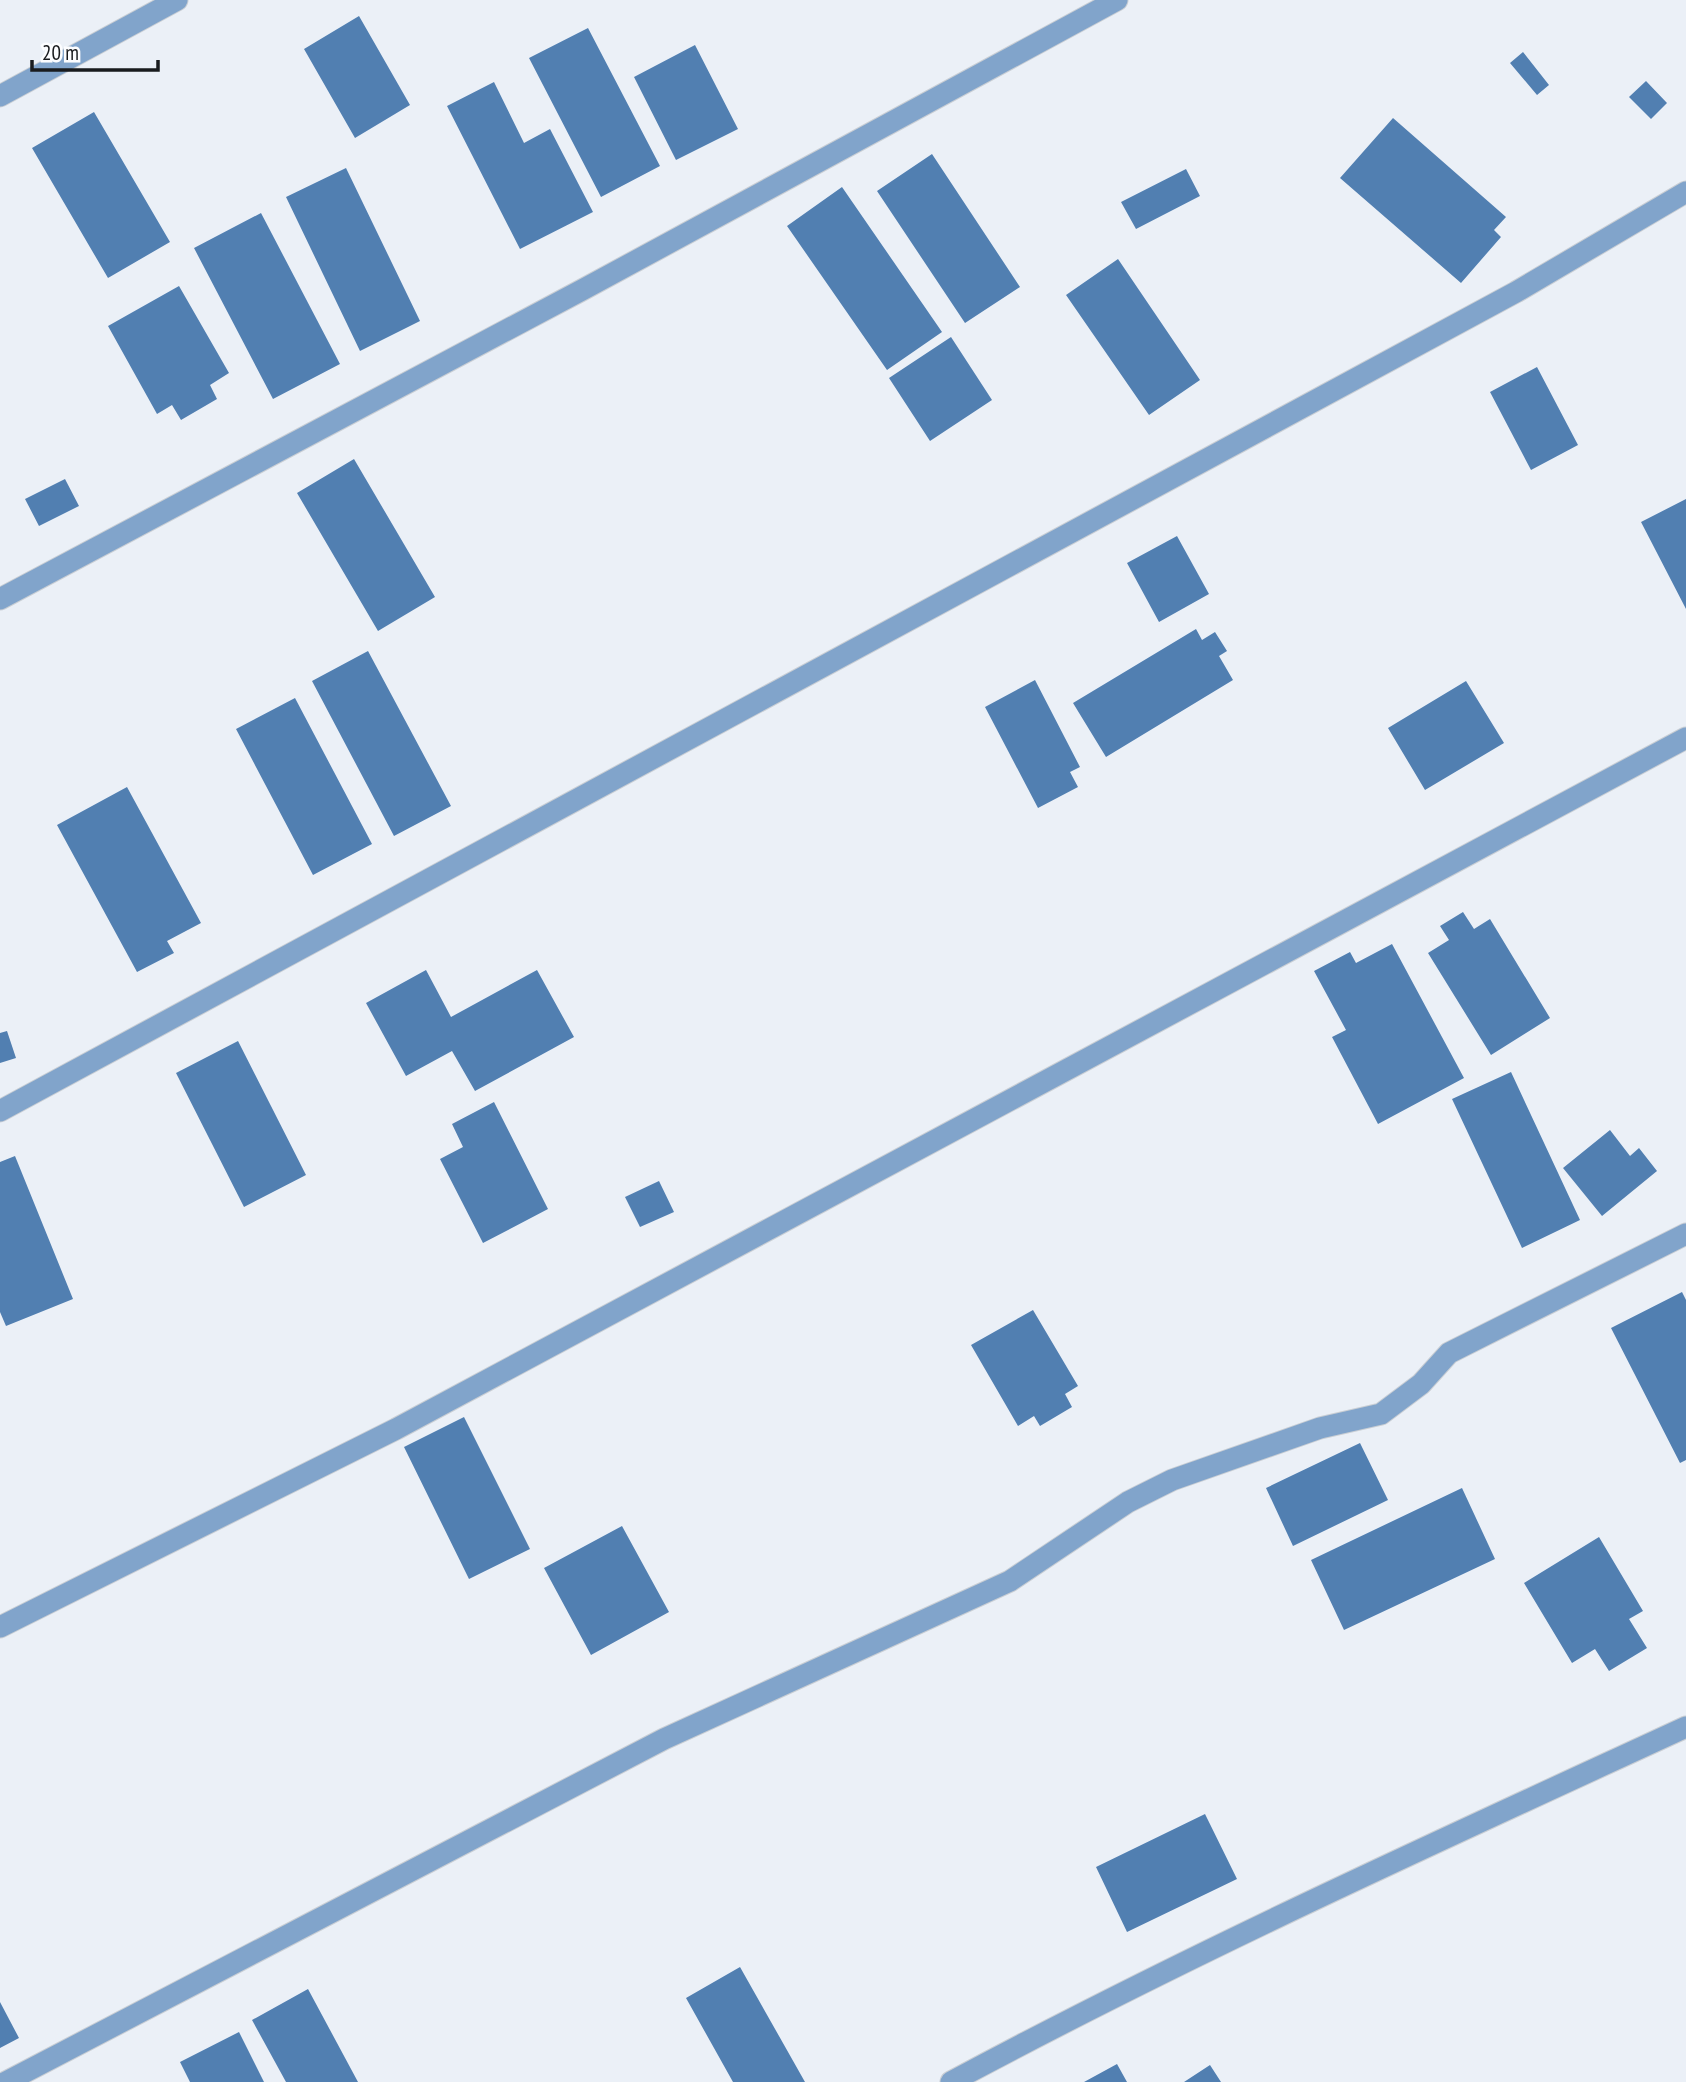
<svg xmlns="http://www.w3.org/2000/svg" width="1686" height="2082" viewBox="0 0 1686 2082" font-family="'PT Sans Narrow',sans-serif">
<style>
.building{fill:#517fb1}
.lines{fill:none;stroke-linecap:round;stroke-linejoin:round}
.street-casing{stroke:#c9ced4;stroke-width:23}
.street{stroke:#81a4cb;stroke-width:21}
</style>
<rect width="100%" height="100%" fill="#ebf0f7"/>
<path class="building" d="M359,16l51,89 -55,33 -51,-89z
M588,28l72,138 -59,31 -72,-139z
M695,45l43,84 -62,31 -42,-83z
M1523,52l26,33 -12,10 -27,-32z
M1646,81l21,22 -16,16 -22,-22z
M494,82l30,61 26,-14 43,83 -73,37 -73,-143z
M94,112l76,130 -62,36 -76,-130z
M1393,118l113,99 -12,13 7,7 -40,46 -121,-105z
M932,154l88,133 -55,36 -88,-132z
M346,168l74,153 -60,30 -74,-154z
M1186,169l14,27 -64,33 -15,-27z
M842,187l100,145 -55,38 -100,-144z
M261,213l79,151 -67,35 -79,-151z
M1118,259l82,121 -51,35 -83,-120z
M179,286l50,87 -19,12 7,14 -36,21 -9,-15 -15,9 -49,-88z
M951,337l41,63 -62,41 -41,-63z
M1537,367l41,78 -47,25 -41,-78z
M354,459l81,138 -57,34 -81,-138z
M65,479l14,27 -40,20 -14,-27z
M1686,499v110l-45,-87z
M1177,536l32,58 -50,28 -32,-59z
M1196,629l6,11 13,-8 12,19 -8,5 14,24 -127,77 -33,-54z
M368,651l83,155 -57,30 -82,-155z
M1035,680l45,87 -10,5 8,15 -40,21 -53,-101z
M1466,681l38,62 -79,47 -37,-62z
M295,698l77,146 -59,31 -77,-146z
M127,787l74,136 -34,18 7,12 -37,19 -80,-147z
M1463,912l11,17 16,-10 60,99 -59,37 -63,-102 21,-13 -9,-14z
M1392,944l72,134 -86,46 -46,-87 14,-7 -32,-59 36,-19 6,11z
M426,970l25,47 86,-47 37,67 -99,54 -23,-40 -46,25 -40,-73z
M7,1031l9,27 -16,5v-30z
M238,1041l68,134 -62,32 -68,-134z
M1511,1072l69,148 -58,28 -70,-149z
M494,1102l54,107 -65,34 -43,-84 23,-12 -11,-23z
M1610,1130l20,26 9,-8 18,23 -55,45 -39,-48z
M15,1156l58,143 -67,27 -6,-14v-150z
M659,1181l15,31 -34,15 -15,-30z
M1682,1292l4,8v160l-6,3 -69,-135z
M1033,1310l45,76 -13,8 7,13 -32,19 -6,-10 -16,10 -47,-81z
M464,1417l66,132 -61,30 -65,-132z
M1360,1443l28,57 -95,46 -27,-58z
M1462,1488l33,71 -151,71 -33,-70z
M622,1526l47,86 -78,43 -47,-87z
M1599,1537l44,74 -14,8 18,29 -38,23 -14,-22 -23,14 -48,-80z
M1205,1814l32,65 -110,53 -31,-65z
M740,1967l65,115h-72l-47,-84z
M308,1989l50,93h-72l-34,-62z
M0,2002l19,36 -19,10z
M239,2032l25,50h-74l-10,-20z
M1117,2064l10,18h-43z
M1210,2065l11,17h-37z"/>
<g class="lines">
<g class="street-casing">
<path id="street" d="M0,96l177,-96
M0,599l582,-309 535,-290
M0,1111l1516,-819 170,-100
M0,1627l396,-198 1290,-691
M6,2082l658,-343 346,-158 118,-79 44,-22 148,-52 61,-14 40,-30 28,-31 237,-119
M951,2082c240,-129 488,-241 735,-355"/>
</g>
<use href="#street" class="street"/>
</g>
<path d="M32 60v10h126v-10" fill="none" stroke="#191b1e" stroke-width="3.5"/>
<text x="42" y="60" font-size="21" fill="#191b1e" stroke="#fcfdff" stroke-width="5" paint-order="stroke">20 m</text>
</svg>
